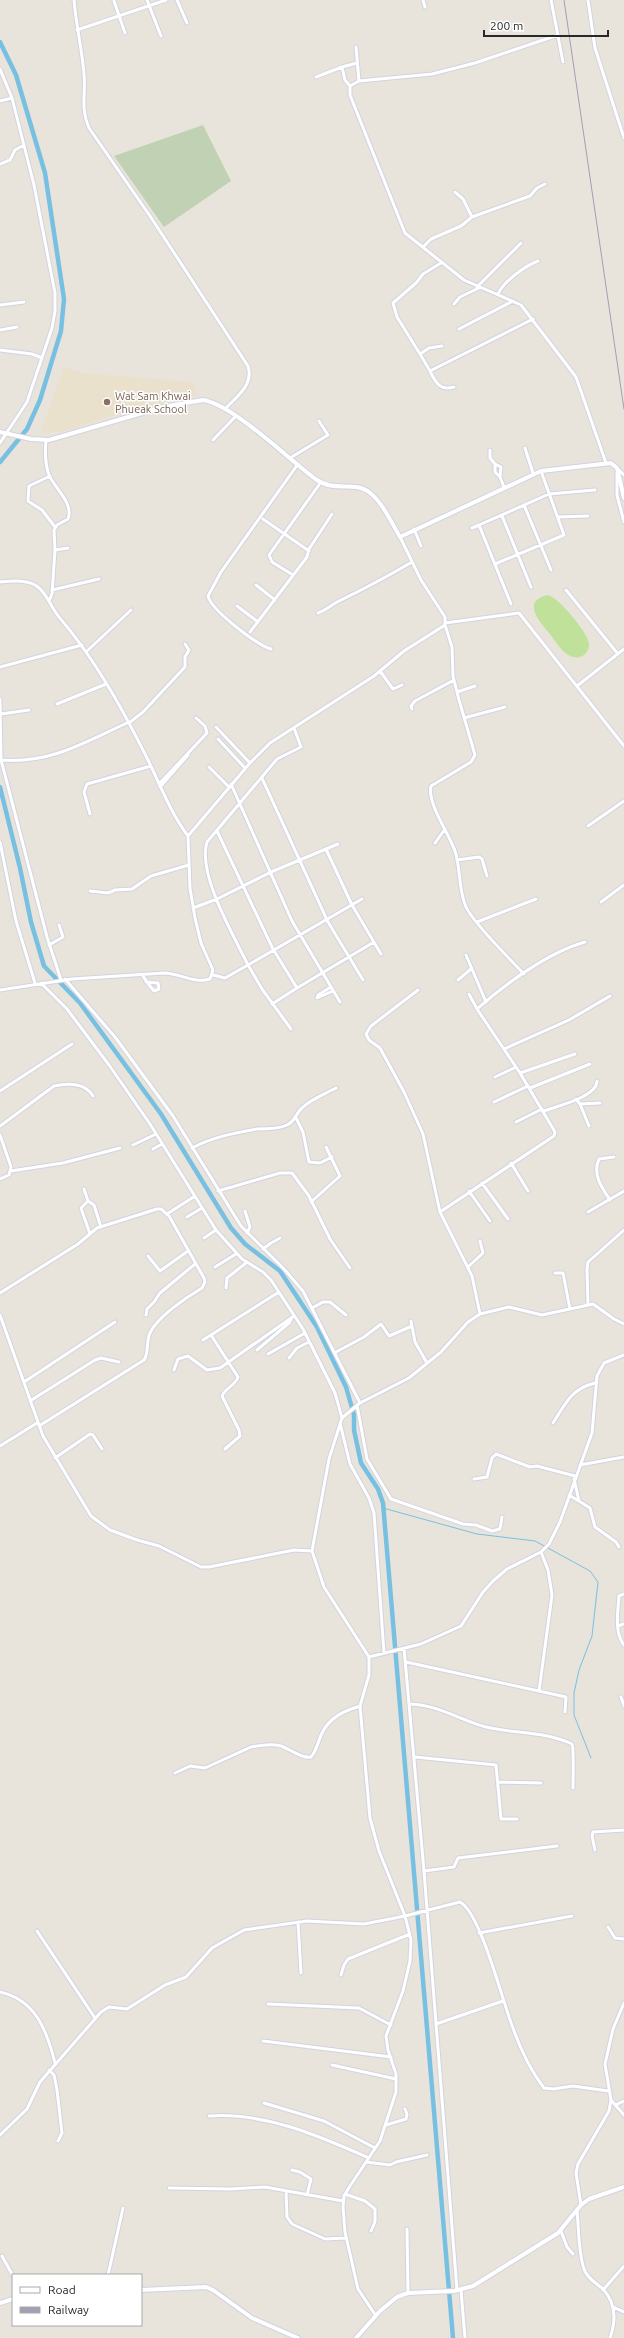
<svg xmlns="http://www.w3.org/2000/svg" width="624" height="2338" viewBox="0 0 624 2338" font-family="Ubuntu,sans-serif">
<style>
.education{fill:#e9e1cc}
.cemetery{fill:#c1d1b4}
.pitch{fill:#bfe199}
.lines{fill:none;stroke-linecap:round;stroke-linejoin:round}
.stream{stroke:#78c0e2;stroke-width:1}
.canal{stroke:#78c0e2;stroke-width:4.5}
.minor-casing{stroke:#d1d3e0;stroke-width:5}
.tertiary-casing{stroke:#d1d3e0;stroke-width:6}
.minor{stroke:#fff;stroke-width:3}
.tertiary{stroke:#fff;stroke-width:4}
.rail{stroke:#9fa0b1;stroke-width:1}
.education-dot{fill:#8d6e63;stroke:#fff;stroke-width:1.5}
.labels{text-anchor:middle;stroke-width:3;stroke-linejoin:round;paint-order:stroke}
.education-label{font-size:11px;fill:#785e54;stroke:#fff;text-anchor:start}
</style>
<rect width="100%" height="100%" fill="#e9e4db"/>
<path class="education" d="M64,367l19,6 111,9 2,14 -67,15 -69,21 -20,1z"/>
<path class="cemetery" d="M203,125l28,56 -67,46 -50,-71z"/>
<path class="pitch" d="M548,595c11,3 36,34 40,45 2,5 1,10 -3,14 -3,3 -7,4 -11,3 -10,-1 -18,-15 -24,-23 -9,-11 -30,-33 -2,-39z"/>
<g class="lines">
<path class="stream" d="M383,1508l94,26 58,7 55,30 8,11 -6,54 -13,34 -5,23v22l17,43"/>
<path class="canal" d="M0,42l16,33 29,98 19,126 -3,32 -21,69 -13,29 -27,33
M0,787l20,81 11,54 13,44 36,37 81,111 70,114 14,16 35,27 37,56 29,60 8,28v15l7,33 17,26 5,14 70,835"/>
<g class="minor-casing">
<path id="minor" d="M74,0c2,25 8,49 10,74 2,21 -4,33 5,54l61,88 98,150c6,19 -11,30 -23,43
M147,0l14,36
M177,0l10,23
M423,0l2,7
M551,0l12,62
M588,0l7,48 29,90
M114,1l11,32
M77,30l89,-30
M558,35l-83,28 -43,11 -73,7 -9,5v9l55,138 59,47 57,25 55,72 30,86
M356,47l3,34
M342,67l3,13 5,6
M0,69l12,29 22,87 21,108v18l-3,17 -25,74 -27,41
M316,77l26,-10 15,-4
M0,101l12,-3
M0,164l10,-4 5,-10 9,-5
M455,192l8,7 9,18
M424,246l7,-7 30,-13 11,-9 58,-21 7,-8 8,-4
M477,287l44,-44
M498,294c6,-13 27,-28 40,-33
M454,304l6,-7 19,-9
M0,305l24,-3
M459,329l54,-28
M0,330l17,-3
M0,350l32,4 10,4
M420,354l-23,-37 -4,-14 23,-20 7,-9 18,-11
M430,371l-10,-17 9,-6 13,-2
M454,387c-13,4 -18,-3 -24,-16l103,-52
M46,440c-1,11 -1,24 3,35 6,14 25,28 19,44l-11,6 -3,5 1,20 -3,44 -3,7
M213,440l22,-23
M525,448l8,25
M490,450v8l5,6v8l5,5 4,10
M290,458l38,-23 -9,-14
M495,464l6,3 -1,10
M617,468l7,7
M617,473v22l7,27
M50,476l-21,10 -1,15 14,9 13,17
M524,505l27,65
M502,516l29,71
M558,517l30,-1
M263,519l46,32
M479,525l70,-31 46,-4
M472,528l7,-3 32,79
M414,529l7,17
M55,550l13,-2
M495,564l69,-29 -23,-64
M293,575l-21,-13 -3,-7 52,-73
M0,582c12,-1 28,-3 38,5 10,8 13,21 21,30 36,42 63,91 88,141 13,26 23,54 41,78
M256,585l19,15
M52,590l47,-11
M566,590l52,64
M237,606l21,16
M318,613c8,-3 13,-8 21,-12 25,-12 49,-25 73,-39
M445,623l74,-10 105,133
M445,625l7,22 1,29 6,24 16,55 -4,7 -40,24c-4,18 18,47 24,65 6,18 3,38 11,56 8,17 44,52 58,67
M250,632l57,-75 2,-8 23,-35
M271,649c-14,-4 -60,-39 -63,-53l13,-24 77,-108
M87,651l44,-41
M0,667l82,-22
M380,671l13,18 9,-4
M577,686l47,-37
M457,692l18,-6
M0,699l1,61 4,15 42,162 14,43
M57,704l49,-20
M412,709l-1,-3 4,-5 39,-21
M1,714l28,-4
M464,718l41,-11
M129,723l14,-11 42,-45v-10l4,-7 -4,-6
M216,727l34,36
M294,728l7,19 -24,12 -70,83c-10,32 27,94 41,123l114,-66
M218,739l27,29
M1,760c50,4 84,-18 128,-38
M209,767l20,20
M262,778l66,144 35,58
M159,784l48,-51 -2,-7 -9,-8
M231,784l61,137 48,81
M160,787l28,-32
M90,814l-6,-22 3,-8 64,-18
M588,826l36,-25
M217,831l56,118 24,39 77,-46
M0,842l16,79 19,62
M435,843l10,-14
M326,849l26,56 29,49
M457,860l22,-3 3,2 5,17
M90,891l18,2 7,-3 17,-1 19,-13 38,-11
M601,902l23,-17
M193,908l24,-9 54,-27 67,-28
M477,922l59,-23
M49,945l14,-8 -4,-12
M466,955l20,47
M142,974c3,6 7,11 12,17l5,-2 -1,-6 -12,-1
M213,975l12,3 23,-13 14,24 29,40
M65,979l50,58 58,79 68,110 43,43 19,22 57,112
M458,980l13,-11
M41,983l26,26 42,56 41,59 66,106 26,29 21,13 8,8 32,49 32,64 7,25 -13,41 -17,92
M331,987l-13,8 -1,3 16,-7
M0,990l72,-11 92,-6c15,0 31,11 46,6l3,-9 -12,-27 -6,-25 -5,-30 -2,-52 62,-73 20,-20 104,-67 30,-25 41,-26v-8l-24,-37 -21,-43
M418,990l-47,36 -5,8 3,6 11,8 24,44 19,42 17,78
M469,994l8,15
M272,1004l25,-16
M504,1049l65,-29 41,-24
M520,1073l55,-19
M495,1077l21,-10
M530,1088l60,-24
M0,1091l72,-47
M576,1099l4,5 20,-1
M494,1102l34,-16
M580,1104l9,22
M544,1111c13,-5 53,-14 53,-30
M296,1118l7,14 6,30 11,1 12,-6
M516,1122l26,-13
M0,1126l54,-40c14,-3 31,-3 39,10
M0,1135l11,32 -2,8 -9,4
M133,1145l23,-11
M192,1148c21,-11 42,-15 65,-19 10,-1 20,1 30,-4 9,-4 8,-11 15,-17 9,-9 23,-14 34,-20
M153,1149l9,-5
M511,1163l17,28
M11,1171l52,-8 57,-15
M482,1183l26,36
M84,1189l4,12 -7,7 9,26
M218,1191l62,-18h12l17,23 21,43 20,29
M469,1191l21,30
M610,1200c-8,-12 -18,-26 -11,-41l15,-2
M88,1201l6,4 7,22
M311,1202l29,-26 -14,-29
M245,1211l5,16 -3,6
M588,1212l36,-21
M167,1214l28,-18
M187,1217l15,-9
M204,1238l12,-8
M273,1242l7,-4
M263,1249l8,-6
M148,1256l12,15 28,-20
M215,1267l21,-13
M468,1267l15,-14 -3,-12
M555,1273h8l7,36
M226,1288l1,-10 19,-15
M0,1293l78,-49 19,-16 60,-19h4l8,7 35,62 1,4 -3,6c-15,9 -45,29 -52,45 -4,8 -1,21 -6,27l-105,66
M588,1304l-1,-35 1,-7 36,-32
M312,1308l11,-6h7l16,13
M480,1314l-8,-38 -32,-64 114,-76 1,-4 -35,-59 -43,-64c28,-25 72,-57 108,-67
M0,1315l43,121 48,80 19,14 27,10 22,6 42,21h8l85,-17 18,1 12,36 45,70v18l-9,31 10,112 9,33 26,65 6,24 -1,21 -7,30 -17,45 2,14 8,24v18l-16,49 -30,45 -6,10 -1,11 2,25 13,57 18,27
M146,1315l1,-6 7,-7 6,-9 35,-29
M411,1321l4,21 12,21
M211,1335l27,42c-2,8 -12,10 -16,19l17,34 1,6 -15,13
M203,1340l76,-48
M257,1350l32,-27 2,-4
M336,1352l28,-15 17,-13 8,12 23,-10
M268,1354l37,-21
M289,1358l8,-10 12,-6
M174,1370l4,-11 10,-3 19,14 13,-2 74,-52
M24,1382l91,-60
M30,1401l65,-41 6,-2 18,4
M357,1405l10,54 24,40 72,25 13,1 16,6 8,-2 2,-12
M342,1418l18,-15 49,-25 32,-26 27,-30 12,-8 29,-7 33,8 51,-11 21,15 10,5
M340,1423l10,41 19,34 5,15 10,140
M553,1423c13,-20 18,-34 42,-40
M0,1446l37,-23
M55,1458l35,-24 3,1 9,14
M580,1465l44,-8
M474,1479l13,-2 5,-19 4,-4 34,13 7,-1 38,10
M574,1479l5,22
M569,1495l21,13 5,19 21,15 3,5
M624,1594l-5,2c-1,16 -5,36 5,49
M618,1626l6,-2
M404,1648l20,223 33,419
M369,1657l52,-13 40,-18 22,-34 10,-11 14,-12 34,-17 8,-8 11,-22 32,-89 5,-57 7,-13 20,-8
M406,1662l160,35 -1,15
M539,1691l13,-96 -4,-25 -7,-18
M621,1697l3,9
M410,1704c28,1 50,16 76,23 29,7 58,4 86,17 2,3 1,37 1,44
M415,1757l81,8 5,54h16
M175,1773l15,-7 15,2 46,-21c10,-2 21,-4 30,-1 9,3 21,13 30,11 6,-7 7,-16 11,-24 8,-16 22,-22 38,-27
M498,1782l43,1
M595,1850l-3,-14 1,-4 31,-2
M424,1871l30,-4 4,-9 99,-12
M298,1922l3,51
M608,1927l7,11 9,1
M37,1931l58,87
M479,1933l93,-17
M341,1975l3,-10 4,-6 62,-25
M0,1992c36,8 47,39 55,71
M268,2004l91,4 32,17
M436,2024l67,-23
M263,2041l128,16
M332,2065l64,14
M49,2070l5,5 3,15 5,43 -4,8
M611,2100l13,15
M264,2103l60,18 51,27
M615,2105l9,-4
M209,2116c56,-4 110,20 160,42
M386,2125l20,-6 1,-5 -2,-5
M0,2135l27,-26 13,-27 61,-70 8,-5 18,2 38,-24 21,-8 26,-29 32,-18 63,-9 57,3 41,-8 55,-14c21,11 43,102 53,126 7,20 18,43 31,60l9,1 20,-3 35,5
M366,2162l24,3 6,-3 31,-7
M292,2170l8,2 11,7 -4,16
M169,2188l61,1 35,-2 78,14
M286,2191l1,26 5,7 33,15 21,-1
M345,2194l20,7 10,8v13l-4,9
M581,2205l-5,-32 2,-9 31,-53 2,-11 -6,-36 8,-35 11,-26
M577,2210c2,19 1,41 7,59 3,9 12,14 19,20 13,14 13,32 7,49
M407,2229l1,64
M561,2231l6,16 6,7
M2,2256l11,20
M108,2275l15,-67
M461,2290l4,48
M603,2290l21,-24
M613,2307l11,5"/>
</g>
<g class="tertiary-casing">
<path id="tertiary" d="M0,432l31,7 18,1 114,-33 40,-7c31,5 86,60 114,80 17,12 38,1 52,12 14,11 22,30 31,45l141,-66 70,-8 6,5 7,30
M141,2290l65,-3 7,3 39,28 46,20
M0,2303l13,-4
M356,2338l24,-27 17,-14 11,-4 46,-2 19,-5 85,-53 23,-28 8,-6 35,-12"/>
</g>
<use href="#minor" class="minor"/>
<use href="#tertiary" class="tertiary"/>
<path class="rail" d="M564,0l60,409"/>
</g>
<circle class="education-dot" cx="107" cy="402" r="4"/>
<g class="labels">
<g class="education-label">
<text x="115" y="400">Wat Sam Khwai<tspan x="115" dy="13">Phueak School</tspan></text>
</g>
</g>
<rect x="12" y="2274" width="130" height="52" fill="#ffffff" stroke="#a9a9a9"/>
<rect x="20" y="2287" width="20" height="6" fill="#ffffff" stroke="#a9a9a9"/>
<text x="48" y="2294" font-size="12" fill="#282828">Road</text>
<rect x="20" y="2307" width="20" height="6" fill="#9fa0b1" stroke="#a9a9a9"/>
<text x="48" y="2314" font-size="12" fill="#282828">Railway</text>
<path d="M484 30v6h124v-6" fill="none" stroke="#282828" stroke-width="2"/>
<text x="490" y="30" font-size="12" fill="#282828" stroke="#ffffff" stroke-width="3" paint-order="stroke">200 m</text>
</svg>
